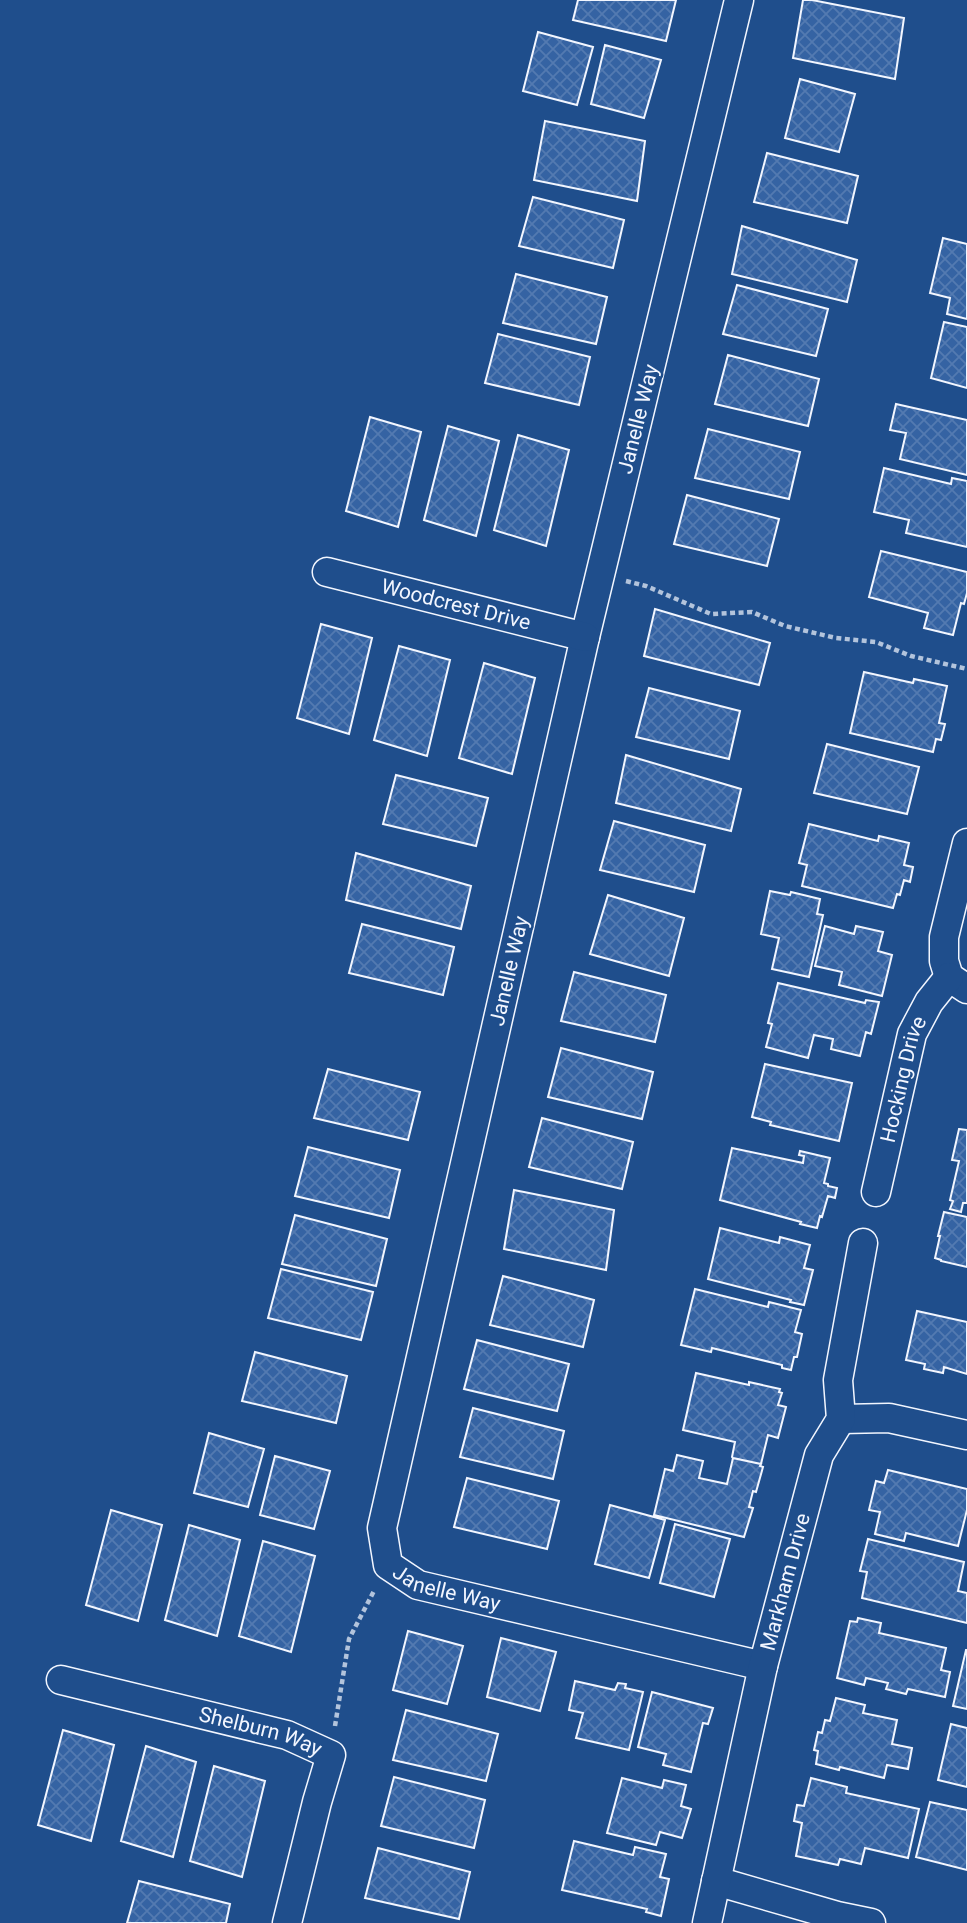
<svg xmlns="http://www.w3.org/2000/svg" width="967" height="1923" viewBox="0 0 967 1923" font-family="Roboto,sans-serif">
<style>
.building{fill:url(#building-cross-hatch);stroke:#f2f6ff;stroke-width:2}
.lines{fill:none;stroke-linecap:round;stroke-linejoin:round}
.minor-casing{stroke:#f2f6ff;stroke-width:31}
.path{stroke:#b3c4dc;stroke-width:4.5;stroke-dasharray:5 3.5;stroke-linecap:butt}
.minor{stroke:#1f4e8c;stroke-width:28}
.labels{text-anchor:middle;stroke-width:5;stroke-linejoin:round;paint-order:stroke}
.street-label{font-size:21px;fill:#f2f6ff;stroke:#1f4e8c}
</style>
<defs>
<pattern id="building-cross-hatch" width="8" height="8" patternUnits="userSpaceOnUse" patternTransform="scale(1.75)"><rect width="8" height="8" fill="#3563a3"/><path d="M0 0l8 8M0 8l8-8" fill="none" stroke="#537ab1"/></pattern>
</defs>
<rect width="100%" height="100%" fill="#1f4e8c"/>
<path class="building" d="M578,0h98l-10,41 -93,-21z
M803,0h9l92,18 -9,61 -102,-21z
M538,32l55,15 -16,58 -54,-14z
M605,45l56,15 -17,58 -53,-14z
M800,79l55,15 -16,58 -54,-14z
M545,121l100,20 -8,60 -103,-21z
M767,153l91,23 -11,47 -93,-21z
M533,197l91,23 -11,48 -94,-22z
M742,226l115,34 -10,42 -115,-28z
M943,238l24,6v75l-20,-5 3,-16 -20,-5z
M516,274l91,23 -11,47 -93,-21z
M737,285l91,24 -12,47 -93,-22z
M944,322l23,5v61l-36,-10z
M498,334l92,23 -11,48 -94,-22z
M728,355l91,24 -11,47 -93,-22z
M896,404l71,16v55l-67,-16 6,-26 -16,-3z
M370,417l51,15 -23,95 -52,-16z
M448,426l51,15 -23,95 -52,-16z
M708,429l92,23 -11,47 -94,-21z
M518,435l51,15 -23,96 -52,-16z
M884,468l67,16 1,-6 15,3v66l-61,-14 3,-13 -35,-8z
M687,495l92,24 -12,47 -93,-22z
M881,551l86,21v21l-3,11 -3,-1 -8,32 -29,-7 4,-15 -59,-16z
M655,609l115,34 -11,42 -115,-29z
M321,624l51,14 -23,96 -52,-16z
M399,646l51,14 -23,96 -53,-16z
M484,663l51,15 -23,96 -53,-16z
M864,672l49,11 1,-4 33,7 -8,37 6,1 -4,16 -5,-1 -3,13 -83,-19z
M649,688l91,23 -11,48 -93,-22z
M827,744l92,23 -12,47 -93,-21z
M626,755l115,34 -10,42 -115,-28z
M396,775l92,23 -12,48 -93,-22z
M614,821l91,24 -11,47 -94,-22z
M809,824l69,17 1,-5 30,7 -5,22 9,2 -3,15 -6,-2 -4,15 -3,-1 -4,14 -91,-22 5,-21 -8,-2z
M356,853l115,33 -10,43 -115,-29z
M770,891l20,4 1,-3 29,7 -3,15 6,1 -14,62 -37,-8 7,-31 -18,-4z
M608,895l76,23 -15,58 -79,-22z
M362,924l92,23 -11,48 -94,-22z
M825,926l29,8 2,-8 27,6 -5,19 14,4 -10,41 -43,-11 3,-13 -27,-6z
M574,972l92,23 -11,47 -94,-21z
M778,983l87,20 1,-3 13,2 -8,32 -5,-2 -6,24 -29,-7 2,-10 -19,-4 -6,23 -42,-11 6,-23 -4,-1z
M561,1048l92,24 -11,47 -94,-22z
M765,1064l87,19 -13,58 -69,-16 1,-3 -19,-5z
M328,1069l92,23 -12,48 -94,-22z
M542,1118l91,24 -11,47 -93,-22z
M959,1129l8,1v73h-4l-2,9 -11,-3 3,-8 -3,-1 9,-39 -7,-1z
M308,1147l92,23 -11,48 -94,-22z
M732,1148l71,15 1,-7 -5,-1 1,-4 30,7 -6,25 4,1v2l9,2 -2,10 -7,-2 -6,21 -2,-1 -3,12 -17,-4 1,-2 -81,-22z
M514,1190l100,20 -8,60 -102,-21z
M944,1212l23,5v50l-26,-6v-1l-6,-2 5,-22h-2z
M295,1215l92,24 -11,47 -94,-22z
M720,1228l59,15 1,-6 30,8 -6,23 9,2 -9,35 -14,-3 1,-2 -83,-21z
M281,1269l92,23 -12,48 -93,-22z
M503,1276l91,24 -11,47 -93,-22z
M695,1289l73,18 1,-5 32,8 -6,22 7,2 -5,23h-3l-3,13 -9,-2v-3l-70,-17 -1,4 -30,-7z
M917,1311l50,11v52l-23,-7 -1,6 -19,-4 1,-5 -19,-4z
M477,1340l92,24 -12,47 -93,-22z
M255,1352l92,24 -11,47 -94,-22z
M696,1373l53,12v-3l31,7 -1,3 3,1 -4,12 8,2 -8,31 -10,-3 -7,29 -28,-6 -1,-1 3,-15 -52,-12z
M473,1408l91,23 -11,48 -93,-22z
M209,1433l55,16 -16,58 -54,-14z
M677,1455l26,6 -4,17 28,6 6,-26 28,6 -1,2 3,1 -7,25 -3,-1 -4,16 4,1 -9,29 -90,-22 11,-46 8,2z
M275,1456l55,15 -16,58 -54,-14z
M888,1470l79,19v21l-9,36 -52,-13 -2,8 -29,-7 5,-22 -11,-2 7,-29 8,2z
M467,1478l92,23 -12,48 -93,-22z
M610,1505l55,15 -16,58 -54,-14z
M111,1510l51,15 -24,96 -52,-16z
M675,1524l55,15 -16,58 -54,-14z
M189,1525l51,15 -23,96 -52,-16z
M868,1539l96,23 -6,29 9,2v30l-105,-25 5,-26 -7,-1z
M263,1541l52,15 -24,96 -52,-16z
M858,1618l23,5 -2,10 67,15 -5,22 9,2 -5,25 -37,-8 -2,5 -20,-5 2,-6 -22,-5 -2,7 -27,-7 13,-57 7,1z
M408,1631l55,15 -16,58 -54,-14z
M501,1638l55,14 -16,59 -53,-14z
M966,1650h1v59l-14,-3z
M575,1681l40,9 3,-7 8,1 -1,4 18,4 -14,58 -53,-12 7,-25 -14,-3z
M652,1692l61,16 -5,16 -5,-1 -12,49 -28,-7 3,-11 -28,-7z
M836,1698l29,7 -2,8 34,7 -5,24 20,4 -4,21 -21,-4 -3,13 -44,-11 -1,3 -23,-6 2,-13 -4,-1 4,-18 4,1 3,-13 5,1z
M406,1710l92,24 -12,47 -93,-21z
M951,1724l16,4v59l-29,-7z
M63,1730l51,15 -23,96 -53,-16z
M146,1746l50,16 -23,95 -52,-16z
M214,1766l51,15 -23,96 -52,-16z
M394,1777l91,23 -11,48 -93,-22z
M622,1778l40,10 2,-8 22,5 -5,21 10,3 -9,29 -22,-6 -4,13 -49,-12z
M811,1778l36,9 -1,6 73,16 -11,49 -43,-10 -4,16 -21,-5 -2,6 -42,-9 6,-33 -8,-2 3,-16 7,1z
M930,1802l37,8v60l-51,-13z
M574,1841l59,14 2,-8 31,7 -6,23 9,2 -8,37 -15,-4 1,-3 -85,-19z
M378,1848l92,24 -11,47 -94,-21z
M139,1881l91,23 -4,19h-99z"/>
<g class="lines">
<g class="minor-casing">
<g id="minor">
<path id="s1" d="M739,0l-154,637 -203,891 6,37 30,20 345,81"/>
<path id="s2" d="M327,572l258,65"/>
<path d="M967,843l-23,94v24l5,16 18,12"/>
<path id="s3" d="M876,1192l36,-158 17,-32 20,-25"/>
<path d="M841,1419l48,-1 78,17"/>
<path id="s4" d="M61,1680l226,55 44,20 -14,47 -30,121"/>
<path d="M716,1881l121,35 34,7"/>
<path id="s5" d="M707,1923l56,-257 56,-211 22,-36 -3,-39 25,-137"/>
</g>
</g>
<path class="path" d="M626,581l20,5 65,28 41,-2 33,14 51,12 40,4 35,14 56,13
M335,1726l14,-87 26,-50"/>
<use href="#minor" class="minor"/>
</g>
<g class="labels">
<g class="street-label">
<text transform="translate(638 419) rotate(-76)" y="7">Janelle Way</text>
<text dy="7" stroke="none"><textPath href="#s2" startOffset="133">Woodcrest Drive</textPath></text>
<text transform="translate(509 971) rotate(-77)" y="7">Janelle Way</text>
<text dy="7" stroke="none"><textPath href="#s3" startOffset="116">Hocking Drive</textPath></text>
<text dy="7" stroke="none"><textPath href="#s5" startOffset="350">Markham Drive</textPath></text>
<text dy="7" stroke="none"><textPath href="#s1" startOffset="1671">Janelle Way</textPath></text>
<text dy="7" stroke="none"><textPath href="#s4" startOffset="206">Shelburn Way</textPath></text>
</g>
</g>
</svg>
